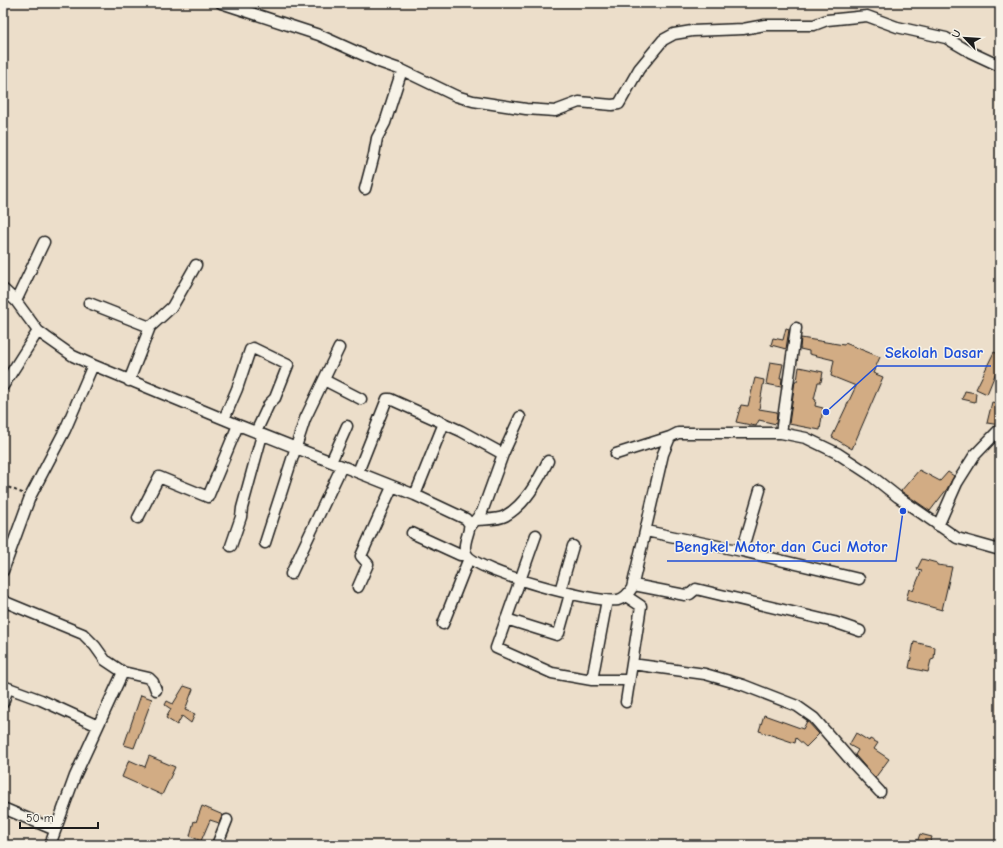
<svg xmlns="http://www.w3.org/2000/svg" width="1003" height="848" viewBox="0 0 1003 848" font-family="'Comic Neue',sans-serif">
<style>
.building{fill:#d2ac84;stroke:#1c1c1c}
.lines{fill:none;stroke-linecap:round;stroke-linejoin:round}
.minor-casing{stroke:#1c1c1c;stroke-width:13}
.path{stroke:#1c1c1c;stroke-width:2;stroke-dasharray:3 3;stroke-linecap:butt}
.minor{stroke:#f7f3e8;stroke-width:10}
.leader{fill:none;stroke:#1d4ed8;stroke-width:1.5}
.callout-dot{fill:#1d4ed8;stroke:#f7f3e8;stroke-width:1.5}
.callout-label{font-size:16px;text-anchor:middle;font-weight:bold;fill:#1d4ed8;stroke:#f7f3e8;stroke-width:3;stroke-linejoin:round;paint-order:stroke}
</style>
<rect width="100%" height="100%" fill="#ecdeca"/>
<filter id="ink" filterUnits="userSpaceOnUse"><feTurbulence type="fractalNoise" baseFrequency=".025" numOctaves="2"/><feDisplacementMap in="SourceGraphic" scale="8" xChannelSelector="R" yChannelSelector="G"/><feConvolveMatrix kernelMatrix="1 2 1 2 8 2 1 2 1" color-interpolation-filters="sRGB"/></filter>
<g filter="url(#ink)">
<path class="building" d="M786,328l3,1 -3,20 -15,-4 2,-7 10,2z
M801,338l43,7 1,-2 35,14 -7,16 10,4 -31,72 -20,-12 24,-51 -25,-10 3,-16 -25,-6v-3l-9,-2z
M994,352l6,3v20l-4,-3 -9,22 -11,-5z
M770,362l13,2 -3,14h2l-1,9 -15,-3z
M799,367l24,5 -2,10h-3l-4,17 2,1 -1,6 8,2 -3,22 -31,-6 6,-43h2z
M755,378l9,2 -5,29 18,3 -1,12 -17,-4 -3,6 -20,-4 5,-17 7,1z
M965,391l11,2 -1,9 -13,-3z
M992,402l8,2v21l-13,-2z
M919,470l21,11 8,-9 6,4 -7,13 -17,22 -29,-20z
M922,559l15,4v2l15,2 -10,43 -36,-10 3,-11 4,2 9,-21 -5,-1z
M914,642l21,5 -1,12 -3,1 -3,12 -19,-4z
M184,686l9,3 -8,21 10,4 -4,9 -9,-7 -5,9 -11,-7 5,-9 -6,-4 2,-4 6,3z
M141,695l11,4 -18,49 -10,-3z
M764,715l39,14 4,-8 12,13 -13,13 -10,-9 -1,5 -36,-12z
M856,733l13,8 1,-2 8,4 -4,6 15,10 -14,19 -20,-23 3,-5 -9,-5z
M149,756l26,11 -13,28 -40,-18 7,-17 16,7z
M202,806l21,9 -4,8 -9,-3 -9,21 -11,-5 4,-15 2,1z
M920,834l12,3 -3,8h-13z"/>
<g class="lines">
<g class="minor-casing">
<path id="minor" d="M221,3l98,32 60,27 23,8 54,26 17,5 53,8 29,2 24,-9 33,3 7,-1 20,-35 24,-29 11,-6 18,-3 51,-2 22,-4h49l13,-5 40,-4 30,11 49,11 24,14 30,14
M365,189l9,-34 3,-17 8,-15 17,-53
M3,289l13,12 22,30 8,6 27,19 20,9
M16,301l28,-59
M89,303l61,24
M324,380l37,19
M129,381l21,-54 22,-20 24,-42
M3,386l35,-55
M224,419l13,-30 13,-39 3,-2 35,17 -13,33 -6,6 -13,28
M781,433l15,-105
M616,454l54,-17
M331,462l16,-36
M358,472l29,-73h3l71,32 42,23
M415,495l29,-72
M138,518l21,-41 49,20 30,-72
M477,520c8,-1 21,0 28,-4 20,-11 33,-35 43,-55
M938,526l19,-43 17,-27 24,-25
M469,528l13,-16 21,-58 17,-37
M646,531l96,20 117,28
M412,533l48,22h7
M536,535l-40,113 56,25 40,7h37
M265,543l40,-124 34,-71
M231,546l10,-29 1,-9 20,-73
M742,551l18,-61
M3,571l27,-74 35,-67 28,-65 145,60 177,70 51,24 4,6c-1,9 -9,22 -3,30 11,17 130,49 151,45 7,-2 11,-7 14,-12l31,-134 7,-17 8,-4h103l25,5 31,15 32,21 29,23 59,41 43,12
M291,574l51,-108
M634,585l51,10 5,-1 6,-5 138,33 26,9
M358,587l10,-23 -7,-8 31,-69
M560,591l13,-45
M3,601l80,33 12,12 10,14 18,12 26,6 4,4 3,8
M506,619l51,16 2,-2 11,-39
M443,624l26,-66
M632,664l73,10 38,11 54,21 17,12 39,45 27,29
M592,680l15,-80
M3,686l38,14 57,26
M626,702l15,-96 -15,-10
M3,703l5,-15
M3,808l52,22
M50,845l25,-69 48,-104
M217,845l10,-25"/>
</g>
<path class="path" d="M3,485l19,8"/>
<use href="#minor" class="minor"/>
</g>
</g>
<path class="leader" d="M826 412L877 366H991M903 511L896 561H667"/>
<g class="callout-dot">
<circle cx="826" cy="412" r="4"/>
<circle cx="903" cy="511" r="4"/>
</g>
<g class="callout-label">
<text x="934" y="358">Sekolah Dasar</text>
<text x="781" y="552">Bengkel Motor dan Cuci Motor</text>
</g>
<rect width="1003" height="848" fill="none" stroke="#f7f3e8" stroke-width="16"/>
<rect x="8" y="8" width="987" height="832" fill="none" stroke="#1c1c1c" stroke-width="1.5" filter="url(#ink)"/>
<g transform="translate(965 38) rotate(295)" stroke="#f7f3e8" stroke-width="3" paint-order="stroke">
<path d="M0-3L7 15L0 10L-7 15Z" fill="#1c1c1c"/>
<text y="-6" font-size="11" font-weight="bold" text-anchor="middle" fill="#1c1c1c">U</text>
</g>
<path d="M20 822v6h78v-6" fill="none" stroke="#1c1c1c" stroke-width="2"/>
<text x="26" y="822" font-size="12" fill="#1c1c1c" stroke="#f7f3e8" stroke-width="3" paint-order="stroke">50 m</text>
</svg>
